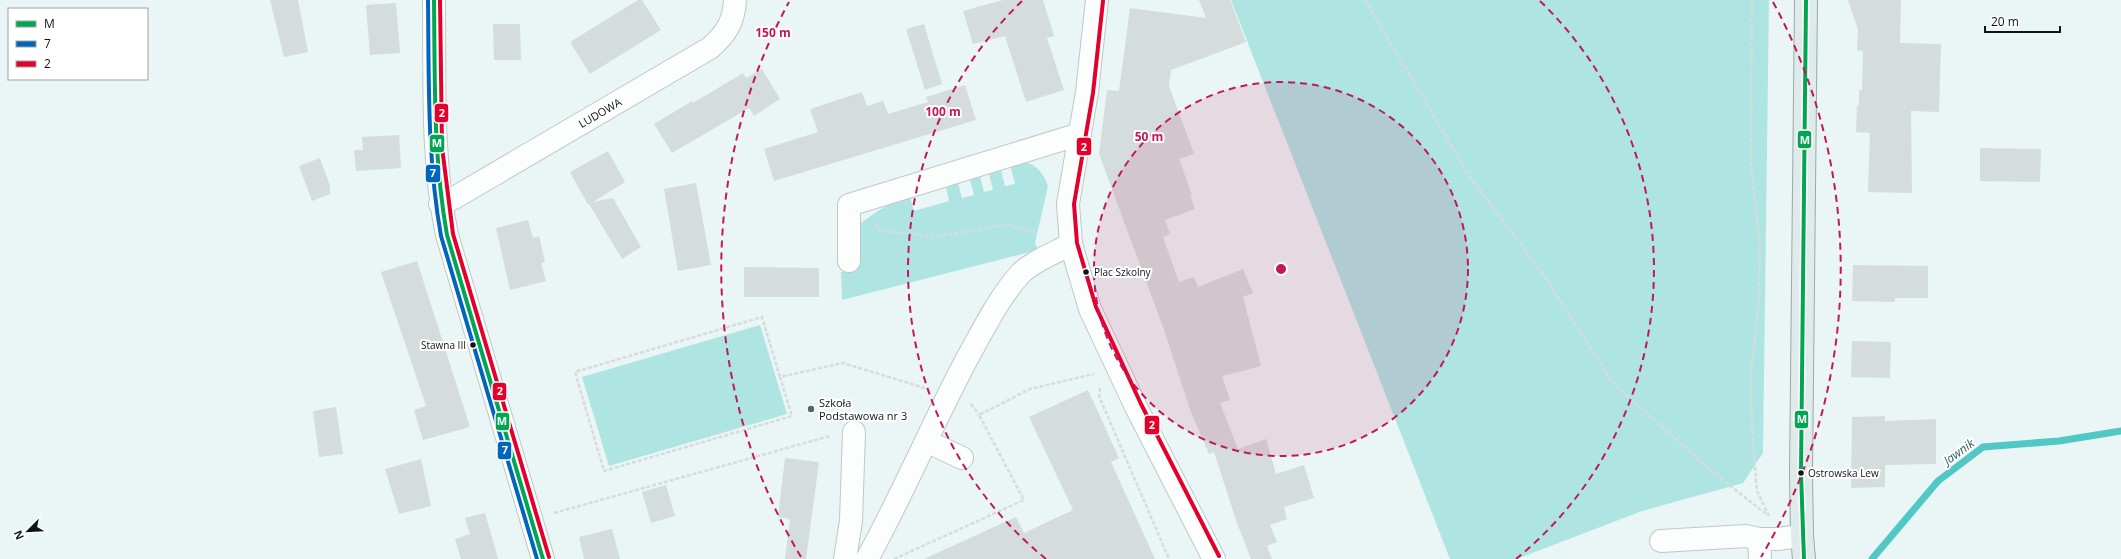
<svg xmlns="http://www.w3.org/2000/svg" width="2121" height="559" viewBox="0 0 2121 559" font-family="'Open Sans',sans-serif">
<style>
.green{fill:#aee5e3}
.lines{fill:none;stroke-linecap:round;stroke-linejoin:round}
.stream{stroke:#51c8c5;stroke-width:7}
.building{fill:#d4dddc}
.minor-casing{stroke:#bfc7c7;stroke-width:24}
.major-casing{stroke:#96abaa;stroke-width:24}
.path{stroke:#d7dbdb;stroke-width:2.5;stroke-dasharray:4 2;stroke-linecap:butt}
.minor{stroke:#fcfefe;stroke-width:22}
.major{stroke:#e0eaea;stroke-width:22}
.bus-1-casing{stroke:#fff;stroke-width:7}
.bus-2-casing{stroke:#fff;stroke-width:7}
.bus-3-casing{stroke:#fff;stroke-width:7}
.bus-1{stroke:#00a651;stroke-width:4}
.bus-2{stroke:#0065bd;stroke-width:4}
.bus-3{stroke:#e4002b;stroke-width:4}
.ring{fill:none;stroke:#c2185b;stroke-width:2;stroke-dasharray:7 5}
.bus-dot{fill:#0d1414;stroke:#fff;stroke-width:1.5}
.poi-dot{fill:#5a6363;stroke:#fff;stroke-width:1.5}
.labels{text-anchor:middle;stroke-width:4;stroke-linejoin:round;paint-order:stroke}
.bus-label{font-size:10px;fill:#0d1414;stroke:#fff;text-anchor:start}
.street-label{font-size:11px;fill:#0d1414;stroke:#fff}
.poi-label{font-size:11px;fill:#0d1414;stroke:#fff;text-anchor:start}
.water-label{font-size:12px;font-style:italic;fill:#27605e;stroke:#fff}
.centre{fill:#c2185b;stroke:#fff;stroke-width:2}
.ring-label{font-size:12px;text-anchor:middle;font-weight:bold;fill:#c2185b;stroke:#fff;stroke-width:4;stroke-linejoin:round;paint-order:stroke}
.line-badge{stroke:#fff;stroke-width:1.5}
.badge-label{font-size:11px;text-anchor:middle;font-weight:bold;fill:#fff}
</style>
<rect width="100%" height="100%" fill="#eaf5f5"/>
<path class="green" d="M1231,0h538l-6,453 -20,30 -101,28 -125,48h-67z
M1020,162c15,0 23,10 28,24l-13,57 3,7 -196,50 -1,-28 16,-1v-45l19,-14 33,-19 5,18 35,-10 -4,-18 12,-4 5,19 12,-3 -5,-19 10,-3 5,19 9,-2 -5,-20 12,-3 5,19 10,-2 -5,-20z
M760,325l27,89 -178,52 -27,-89z"/>
<g class="lines">
<path class="stream" d="M1872,559l66,-78 45,-34 76,-6 62,-10"/>
</g>
<path class="building" d="M270,0h28l10,52 -24,5z
M638,0h4l19,30 -71,44 -20,-32z
M1003,0h40l11,36 -7,2 17,52 -38,12 -21,-66 -32,8 -10,-33z
M1199,0h31l16,42 -75,28 -2,16 25,68 -15,5 13,36h-2l5,14 -30,11 5,14 -7,3 16,45 15,-5 4,10 45,-18 10,24 -10,4 18,69 -39,10 8,24 -10,3 18,46 28,-10 10,35 28,-9 10,33 -30,9 3,12 -17,6 7,17 -10,4 5,13h-21l-14,-36 -23,-71 -5,2 -18,-42 -28,-85 -64,-173 8,-64 12,1 11,-83 76,10z
M1848,0h53l-1,43 41,1 -2,68 -28,-1 1,82 -44,-1 2,-59 -14,-1 1,-27 2,1v-16h3l1,-39 -6,-1 1,-20z
M396,3l4,50 -30,2 -4,-50z
M493,24h27l1,36h-27z
M924,24l18,60 -17,6 -19,-61z
M762,69l18,30 -26,17 -5,-8 -77,45 -18,-29 38,-23 1,2 50,-30 3,5z
M965,85l11,35 -202,61 -10,-32 54,-17 -8,-23 52,-17 5,14 16,-5 5,13 40,-12 -2,-5z
M399,135l2,33 -45,3 -2,-21h9l-1,-13z
M1980,148l61,1 -1,33 -60,-1z
M608,151l17,31 -32,20 20,-4 28,49 -19,12 -33,-55 -1,1 -18,-33z
M320,158l10,28v8l-18,7 -13,-35z
M696,183l15,82 -33,6 -14,-82z
M528,220l5,18 6,-2 6,26 -4,1 5,18 -36,9 -14,-62z
M417,261l53,166 -47,13 -9,-30 12,-4 -45,-134z
M1853,265l75,1v32h-33v4l-43,-1z
M744,267l75,1v29h-75z
M1852,341l39,1 -1,36 -39,-1z
M1088,390l31,68 -8,4 44,97h-231l92,-42 8,16 49,-23 -44,-93z
M336,407l7,47 -24,3 -6,-46z
M1885,416v5l51,-2v45l-51,1v22l-34,1 1,-71z
M785,458l34,4 -13,97h-21l5,-40 -12,-2z
M421,459l10,47 -32,8 -14,-45z
M666,485l9,31 -24,7 -9,-31z
M485,513l13,46h-37l-6,-20 15,-5 -5,-16z
M612,529l8,30h-36l-5,-22z"/>
<g class="lines">
<g class="minor-casing">
<path id="minor" d="M434,0c1,78 -3,158 13,235l96,324
M1097,0l-10,92 -19,112 3,40 19,65 46,98 78,152
M440,204l14,-6 256,-150c16,-14 24,-26 25,-48
M849,261v-56l231,-71
M926,441l36,17
M1661,541l85,-5 13,3
M845,559l6,-38 3,-89
M867,559c37,-67 66,-137 102,-204 15,-27 31,-59 52,-82 14,-13 34,-20 50,-29
M1760,559l-1,-20h18l25,-3"/>
</g>
<g class="major-casing">
<path id="major" d="M1804,559l-2,-23 -1,-63 5,-473"/>
</g>
<path class="path" d="M1365,0l103,174 78,104 66,104 96,86 58,46
M1752,0l-1,165 9,82 -1,50 -8,78 1,53 5,63 12,25
M874,223l6,7 52,7 76,-12 29,8
M780,377l-18,-60 -187,55 29,99 188,-55 -12,-39 63,-14 82,25
M1100,388l-1,8 70,163
M971,404l8,11
M554,513l276,-77
M894,559l130,-59 -45,-85 51,-26 64,-15"/>
<use href="#minor" class="minor"/>
<use href="#major" class="major"/>
<g class="bus-1-casing">
<path id="bus-1" d="M434,0c1,79 -1,157 13,235l96,324
M1804,559l-3,-86 5,-473"/>
</g>
<g class="bus-2-casing">
<path id="bus-2" d="M428,0c1,79 -1,158 13,236l96,323"/>
</g>
<g class="bus-3-casing">
<path id="bus-3" d="M440,0l2,147 11,87 96,323
M1103,1l-10,92 -19,111 3,39 19,64 45,97 78,152"/>
</g>
<use href="#bus-1" class="bus-1"/>
<use href="#bus-2" class="bus-2"/>
<use href="#bus-3" class="bus-3"/>
</g>
<circle cx="1281" cy="269" r="187" fill="#c2185b" fill-opacity=".12"/>
<g class="ring">
<circle cx="1281" cy="269" r="187"/>
<path d="M1046 559A373 373 0 0 1 1022 1M1540 1A373 373 0 0 1 1516 559"/>
<path d="M801 557A560 560 0 0 1 789 2M1773 2A560 560 0 0 1 1761 557"/>
</g>
<g class="bus-dot">
<circle cx="1086" cy="272" r="3.5"/>
<circle cx="473" cy="345" r="3.5"/>
<circle cx="1801" cy="473" r="3.5"/>
</g>
<circle class="poi-dot" cx="811" cy="409" r="4"/>
<g class="labels">
<g class="bus-label">
<text x="1094" y="276">Plac Szkolny</text>
<text x="466" y="349" text-anchor="end">Stawna III</text>
<text x="1808" y="477">Ostrowska Lew</text>
</g>
<g class="street-label">
<text transform="translate(600 113) rotate(-30)" y="4">LUDOWA</text>
</g>
<g class="poi-label">
<text x="819" y="407">Szkoła<tspan x="819" dy="13">Podstawowa nr 3</tspan></text>
</g>
<g class="water-label">
<text transform="translate(1959 452) rotate(-36)" y="4">Jawnik</text>
</g>
</g>
<circle cx="1281" cy="269" r="6" class="centre"/>
<g class="ring-label">
<text x="773" y="37">150 m</text>
<text x="943" y="116">100 m</text>
<text x="1149" y="141">50 m</text>
</g>
<g class="line-badge">
<rect x="434" y="103" width="15" height="20" rx="4" fill="#e4002b"/>
<rect x="1797" y="130" width="15" height="19" rx="4" fill="#00a651"/>
<rect x="429" y="134" width="16" height="19" rx="4" fill="#00a651"/>
<rect x="1076" y="137" width="16" height="19" rx="4" fill="#e4002b"/>
<rect x="425" y="164" width="16" height="19" rx="4" fill="#0065bd"/>
<rect x="492" y="382" width="15" height="19" rx="4" fill="#e4002b"/>
<rect x="1794" y="410" width="15" height="19" rx="4" fill="#00a651"/>
<rect x="495" y="412" width="15" height="19" rx="4" fill="#00a651"/>
<rect x="1144" y="415" width="16" height="20" rx="4" fill="#e4002b"/>
<rect x="497" y="441" width="15" height="19" rx="4" fill="#0065bd"/>
</g>
<g class="badge-label">
<text x="442" y="117">2</text>
<text x="1805" y="144">M</text>
<text x="437" y="147">M</text>
<text x="1084" y="151">2</text>
<text x="433" y="177">7</text>
<text x="500" y="395">2</text>
<text x="1802" y="423">M</text>
<text x="502" y="425">M</text>
<text x="1152" y="429">2</text>
<text x="505" y="454">7</text>
</g>
<rect x="8" y="8" width="140" height="72" fill="#ffffff" stroke="#9ea1a1"/>
<rect x="16" y="21" width="20" height="6" fill="#00a651" stroke="#9ea1a1"/>
<text x="44" y="28" font-size="12" fill="#0d1414">M</text>
<rect x="16" y="41" width="20" height="6" fill="#0065bd" stroke="#9ea1a1"/>
<text x="44" y="48" font-size="12" fill="#0d1414">7</text>
<rect x="16" y="61" width="20" height="6" fill="#e4002b" stroke="#9ea1a1"/>
<text x="44" y="68" font-size="12" fill="#0d1414">2</text>
<g transform="translate(28 531) rotate(246)" stroke="#ffffff" stroke-width="3" paint-order="stroke">
<path d="M0-3L7 15L0 10L-7 15Z" fill="#0d1414"/>
<text y="-6" font-size="11" font-weight="bold" text-anchor="middle" fill="#0d1414">N</text>
</g>
<path d="M1985 26v6h75v-6" fill="none" stroke="#0d1414" stroke-width="2"/>
<text x="1991" y="26" font-size="12" fill="#0d1414" stroke="#ffffff" stroke-width="3" paint-order="stroke">20 m</text>
</svg>
